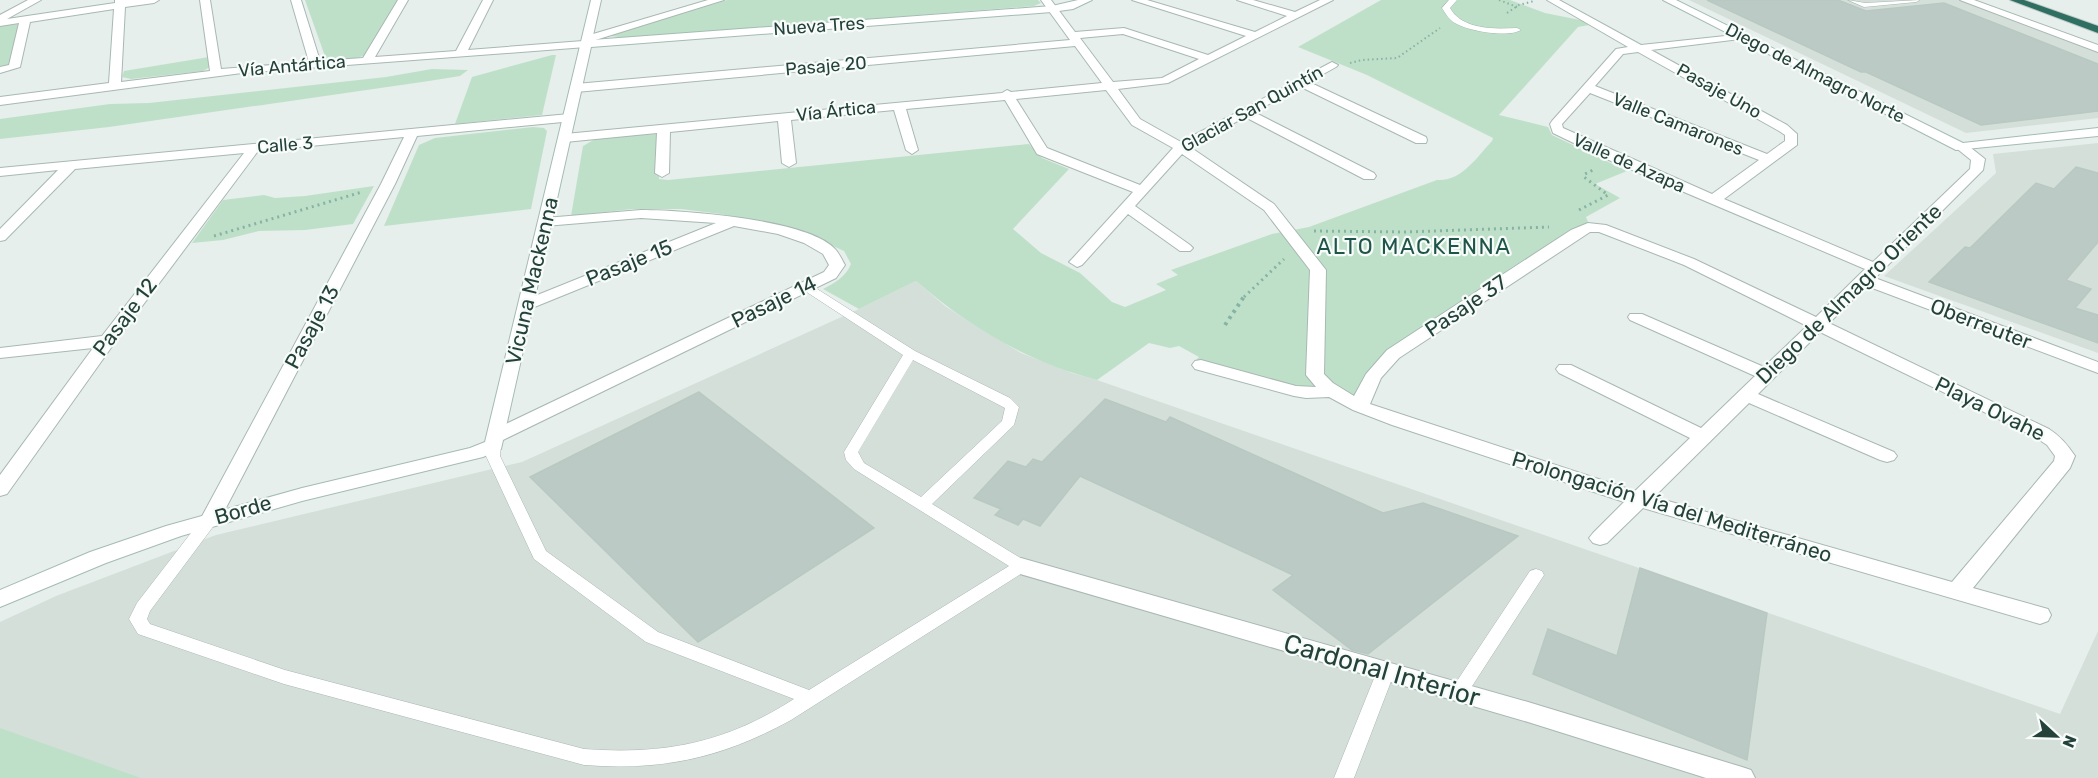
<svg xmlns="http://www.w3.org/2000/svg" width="2098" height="778" viewBox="0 0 2098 778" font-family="Rubik,sans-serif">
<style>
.built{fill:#d4dfda}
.green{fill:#bfe0c8}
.building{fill:#bbcac4;stroke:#b8c9c2;stroke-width:1.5}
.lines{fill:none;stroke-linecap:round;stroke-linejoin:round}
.lane-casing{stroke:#a8b8b2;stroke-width:1}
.street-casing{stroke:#a8b8b2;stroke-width:2}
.secondary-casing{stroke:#a4bbb3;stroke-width:2}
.highway-casing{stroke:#c2cac8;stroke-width:2}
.path-far2{stroke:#86b3a5;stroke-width:2;stroke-dasharray:1.5 3;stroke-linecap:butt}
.path-far1{stroke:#86b3a5;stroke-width:3;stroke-dasharray:2 4;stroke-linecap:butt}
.path{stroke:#86b3a5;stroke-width:4;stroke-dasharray:3 4.5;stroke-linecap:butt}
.lane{fill:#fff;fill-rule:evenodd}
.street{fill:#fff;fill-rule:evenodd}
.secondary{fill:#fff;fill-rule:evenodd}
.highway{fill:#2f6f62;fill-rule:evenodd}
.labels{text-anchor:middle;stroke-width:4.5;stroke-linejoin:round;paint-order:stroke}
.far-street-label{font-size:18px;fill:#24423a;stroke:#f7fbf9}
.street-label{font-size:21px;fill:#24423a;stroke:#f7fbf9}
.neighbourhood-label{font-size:22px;letter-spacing:1.5px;fill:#1f5548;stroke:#f7fbf9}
.near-street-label{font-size:26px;fill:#24423a;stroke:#f7fbf9}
</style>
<rect width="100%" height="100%" fill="#e6efeb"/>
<path class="built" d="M1689,0h271l138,53v65l-132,15z
M2098,143v210l-214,-77 112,-103 -3,-19z
M916,281l29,25 34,22 42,25 51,20 25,7 963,334 38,-83v147h-2098v-156l56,-26 160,-61 306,-73 337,-153z"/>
<path class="green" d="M305,0h95l-33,55c-13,4 -28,7 -41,4z
M727,0h311l3,3 -7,3 -407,32 -17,-2z
M1381,0h129l35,13 40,8 4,4 -11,2 -79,88 49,12 4,8 75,36 -32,13 25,14 -34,19 2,5 -117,74 -102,76 -8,11 -6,16 -37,-13h-31l-91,-26 3,-3 -20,-11 -9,2 -21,-5 -52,37c-69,-18 -128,-53 -181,-99l-57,28 -36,-20c11,-6 23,-12 28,-25l-7,-13 -24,-11 -99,-26 -40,-5h-49l-61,7 12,-70 14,-8 60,-4 2,2v43l9,1 361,-36 13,14 27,11 -56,60 28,24 39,20 32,29 13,5 41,-17 -10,-6 22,-9 -7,-5 101,-36 37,-7 128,-47c24,2 40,-23 55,-39l1,-3 -126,-63 -69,-28z
M18,24l-8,43 -10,2v-43z
M552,55h4l-14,60 -87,9 17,-47z
M209,57l1,10 -7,4 -72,8 -9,-2 2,-6z
M432,69l36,1 -8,6 -31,5 -320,46 -109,12v-20l110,-15 39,-1 237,-26z
M533,127l11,1 3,3 -16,78 -147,17 35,-81 16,-7z
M374,186l-21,38 -48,6 -46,1 -36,9 -31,3 31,-43 41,-5 11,3 30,-2z
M0,728l141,50h-141z"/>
<path class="building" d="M1707,0h131l28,11 78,-8 154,61v47l-117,14 -115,-53h-5z
M2076,167l22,6v69l-32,38 25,9 -16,19 23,7v28l-169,-61 36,-35 5,1 66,-65 18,6z
M699,392l175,136 -176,114 -168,-165z
M1105,399l61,23 4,-5 213,96 40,-10 95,33 -150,118 -16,-4 -79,-60 20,-15 -213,-99 -40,50 -17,-7 -5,6 -23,-10 6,-6 -27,-11 34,-37 18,6 7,-8 9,3z
M1640,568l127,45 -20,147 -214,-86 15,-45 69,27z"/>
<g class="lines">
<g class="lane-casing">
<path id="lane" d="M1449,0h8l-7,8c12,22 45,21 67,20l4,2c-13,8 -53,1 -66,-7 -7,-4 -9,-9 -13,-15z
M1848,0l17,3 55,-3 -4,2 -52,5z
M806,282l109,69 95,47 9,9 -5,18 -82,79 95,58 2,4 -2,4 -236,150c-69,38 -128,51 -207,45l-300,-81 -146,-50 -9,-15 8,-16 67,-87h12l2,4 -68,91 -3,8 3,5 135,46 299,79c80,6 142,-6 210,-50l-148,-57 -112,-83 -48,-103 1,-11 7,-5 7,5 -1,11 46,95 112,81 151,58 200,-124 -155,-97 -8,-9 -2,-8 59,-97 -101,-66 -2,-3 2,-3zM913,360l92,48 -3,13 -81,76 -57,-34 -6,-11z
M1536,569l6,2 2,4 -79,122 -6,2 -6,-2 -3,-5 3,-5 77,-116z
M1386,664l6,2 3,5 -41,107h-20l43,-107 3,-5z"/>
</g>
<g class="street-casing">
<path id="street" d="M28,0h13l-34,19 108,-16v-3h44l-5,3 -29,4 -4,75 89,-11 -10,-71h10l11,69 88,-7 -18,-62h10l19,61 43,-3 35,-58h10l-33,57 81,-6 27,-51h10l-25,50 115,-9v-4l125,-37h16l-135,42 2,2 -5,3 -344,26 -242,32v-8l109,-14 5,-74 -84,13 -10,45 -20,6v-6l9,-2 10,-42 -19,3v-11z
M1041,0h10l24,32 49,-4 84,27 38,-19 -114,-36h15l108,32 32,-16 -50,-16h16l42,12 25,-12h13l-165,83 -50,6 22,30 41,23 151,-80 6,3 -2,2 -27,15 117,55 1,3 -1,3h-10l-115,-56 -47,25 120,61 2,3 -2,3h-10l-119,-62 -55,30 84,57 52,66 -2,104 9,9 21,13 12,-22 21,-24 184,-120 17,-7 18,2 88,34 122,58 49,-48 -254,-108 -58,-28 -3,-9 2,-3 64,-72 12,-2 -81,-47h12l82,45 103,-11 1,2 -5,3 -89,11 136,75 10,9v11l-73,54 149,63 97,-93 1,-9 -16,-13 1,-3h10l19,15 -2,11 -108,108 223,84v11l-231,-87 -38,37 220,106c11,7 18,15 26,27l-5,12 -97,120 75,21 3,6 -3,6 -8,3 -397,-116 -36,35 -7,2 -7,-2 -4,-5 4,-5 31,-31 -232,-77 -39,-15 -24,-13 -23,1 -12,-2 -99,-27 -3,-4 3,-4 6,-1 95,26 20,1 -10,-12 4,-105 -46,-60 -82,-56 -47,52 55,39 3,3 -3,3h-10l-52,-37 -46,51 -5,2 -8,-5 3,-3 61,-67 -96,-38 -32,-54 -99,9 12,41 -6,4 -6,-4 -12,-40 -103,10 5,43 -7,4 -7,-4 -4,-42 -108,11 -1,41 -7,4 -7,-4 2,-40 -92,9 -6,-4 6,-4 437,-41 5,-3 4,2 91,-9 -27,-37 -499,46 -6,-4 6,-4 494,-44zM1123,34l76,25 -37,19 -49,4 -33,-44zM1638,52l141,79 6,4v6l-18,13 -172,-68 28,-32zM1106,90l26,35 41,23 -33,37 -93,-37 -31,-49zM1590,93l169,67 -47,34 -149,-66 -1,-4zM1590,232h9l85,33 123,61 -43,41 -122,-53h-12l-2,3 2,3 125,56 -54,52 -130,-63h-12l-3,4 3,4 131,65 -55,53 -265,-87 11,-26 18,-20zM1820,332l215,105 12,8 8,11 -1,5 -102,121 -298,-85 95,-94 131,57 7,2 7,-2 3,-4 -3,-4 -136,-58z
M1960,0h14l124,45v7z
M569,114l6,4 -2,3 -156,15 -22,48 -178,341 -7,2 -7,-2 -3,-5 181,-336 23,-47 -146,14 -145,194 -106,149 -7,2v-21l93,-127 -93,10v-10l102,-12 142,-183 -169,16 -70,71 -5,1v-12l58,-59 -58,6v-8z
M641,210c41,0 167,9 194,39 4,4 7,11 10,16l-9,13 -333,162h-14l-2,-4 2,-4 335,-160 5,-7 -6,-11 -19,-11 -26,-9 -44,-8 -202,82h-12l-2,-3 2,-3 196,-79 -75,-5 -96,8 -7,-4 7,-4z
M1021,558l507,144 214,65 9,3 4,8h-49l-178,-56 -515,-150 -3,-6 3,-6z"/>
</g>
<g class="secondary-casing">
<path id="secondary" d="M591,0h10l-9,40 460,-34 26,-6h14l-19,9 -21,3 -461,35 -90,402 -18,8 -181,44 -121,35 -75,27 -106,44v-17l90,-38 76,-26 136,-38 168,-40 15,-6z
M1663,0h13l287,143 135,-15v8l-142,14z"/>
</g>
<g class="highway-casing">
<path id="highway" d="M2010,0h14l74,26v7z"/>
</g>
<path class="path-far2" d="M1499,0l18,7
M1507,13l12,-8 15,-4
M1350,63l12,-3 35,-2 43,-30"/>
<path class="path-far1" d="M1579,210l29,-15 -24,-18 1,-3 10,-5
M1314,231l92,1 143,-5
M214,236l148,-44
M1244,297l40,-38"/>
<path class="path" d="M1225,325l20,-30"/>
<use href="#lane" class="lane"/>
<use href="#street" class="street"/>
<use href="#secondary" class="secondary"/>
<use href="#highway" class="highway"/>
</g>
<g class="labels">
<g class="far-street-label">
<text transform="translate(819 26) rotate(-4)" y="6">Nueva Tres</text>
<text transform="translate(292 66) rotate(-5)" y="6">Vía Antártica</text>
<text transform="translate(826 66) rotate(-5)" y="6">Pasaje 20</text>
<text transform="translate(1815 73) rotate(27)" y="6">Diego de Almagro Norte</text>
<text transform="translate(1719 91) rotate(29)" y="6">Pasaje Uno</text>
<text transform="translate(1252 109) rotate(-29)" y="6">Glaciar San Quintín</text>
<text transform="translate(836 111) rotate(-6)" y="6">Vía Ártica</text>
<text transform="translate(1678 124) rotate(22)" y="6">Valle Camarones</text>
<text transform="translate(285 145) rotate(-5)" y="6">Calle 3</text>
<text transform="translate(1629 163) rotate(24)" y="6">Valle de Azapa</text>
</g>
<g class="street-label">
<text transform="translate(629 263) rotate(-22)" y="7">Pasaje 15</text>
<text transform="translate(532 281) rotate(-77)" y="7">Vicuna Mackenna</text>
<text transform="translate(1849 294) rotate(-44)" y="7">Diego de Almagro Oriente</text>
<text transform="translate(774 302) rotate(-26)" y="7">Pasaje 14</text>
<text transform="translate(1466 306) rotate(-34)" y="7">Pasaje 37</text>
<text transform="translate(125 317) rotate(-53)" y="7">Pasaje 12</text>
<text transform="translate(1981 324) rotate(21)" y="7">Oberreuter</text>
<text transform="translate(312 327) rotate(-62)" y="7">Pasaje 13</text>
<text transform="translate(1990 409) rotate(26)" y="7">Playa Ovahe</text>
<text transform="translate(1672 507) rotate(17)" y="7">Prolongación Vía del Mediterráneo</text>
<text transform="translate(243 510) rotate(-16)" y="7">Borde</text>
</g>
<g class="neighbourhood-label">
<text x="1414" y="254">ALTO MACKENNA</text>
</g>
<g class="near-street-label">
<text transform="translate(1382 670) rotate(16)" y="9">Cardonal Interior</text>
</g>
</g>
<g transform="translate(2056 736) rotate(112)" stroke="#f7fbf9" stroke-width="4.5" paint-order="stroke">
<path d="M0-4.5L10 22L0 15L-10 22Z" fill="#24423a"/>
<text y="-9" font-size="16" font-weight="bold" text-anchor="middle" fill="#24423a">N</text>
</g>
</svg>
